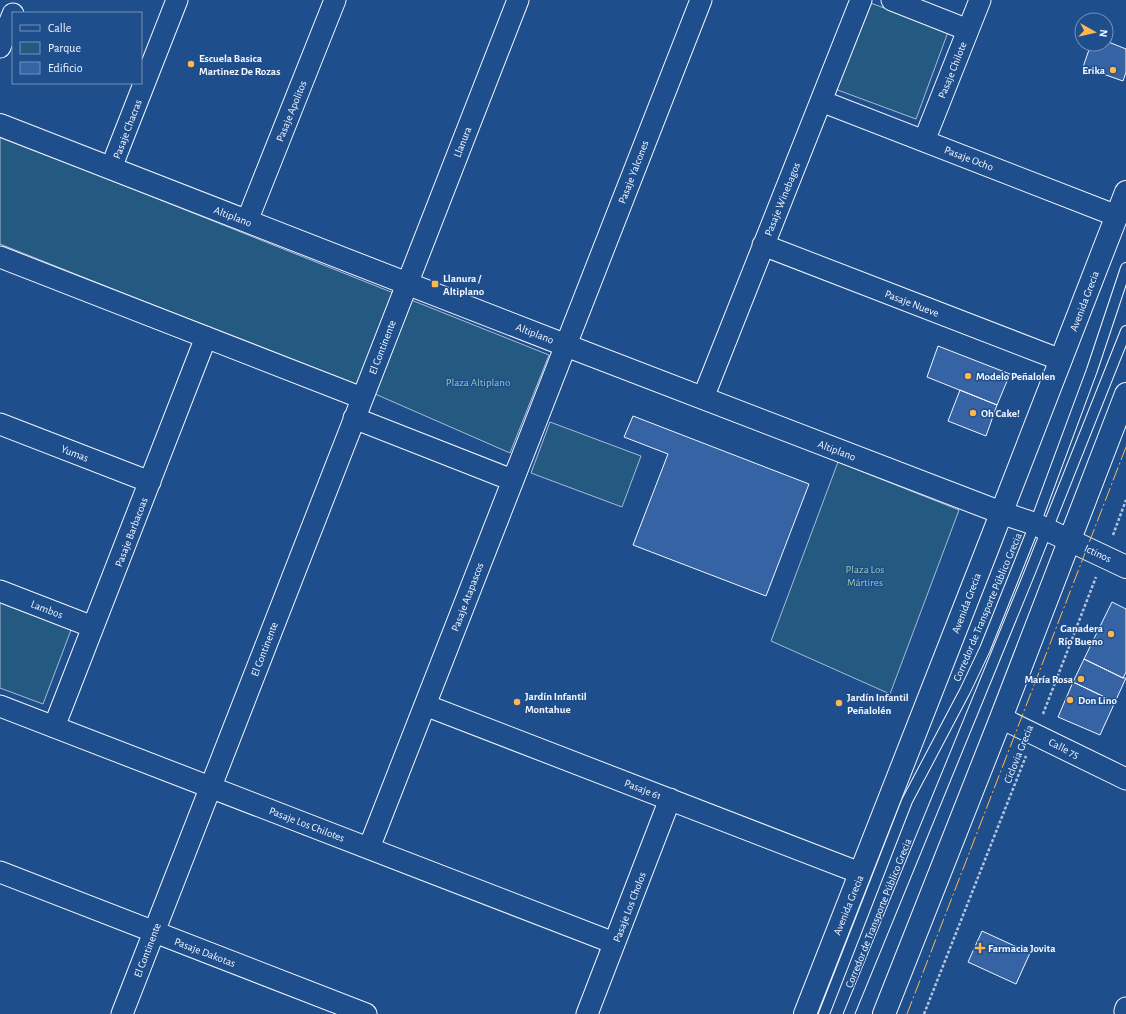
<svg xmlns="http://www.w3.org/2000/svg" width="1126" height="1014" viewBox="0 0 1126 1014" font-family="'Alegreya Sans',sans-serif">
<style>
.green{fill:#245a82;stroke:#a8bbd7}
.building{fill:#3563a3;stroke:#f2f6ff}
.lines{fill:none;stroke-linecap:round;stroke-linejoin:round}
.lane-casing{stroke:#f2f6ff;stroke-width:12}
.street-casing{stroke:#f2f6ff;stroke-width:23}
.secondary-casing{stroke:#f2f6ff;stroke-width:24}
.primary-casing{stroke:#f2f6ff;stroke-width:24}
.path{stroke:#b3c4dc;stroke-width:2.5;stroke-dasharray:3 2;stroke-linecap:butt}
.lane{stroke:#1f4e8c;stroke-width:10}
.street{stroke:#1f4e8c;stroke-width:21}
.secondary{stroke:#1f4e8c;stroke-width:22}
.primary{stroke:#1f4e8c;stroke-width:22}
.power{stroke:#ffb74d;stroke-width:1;stroke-dasharray:14 3 2 3;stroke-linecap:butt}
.poi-dot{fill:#ffb74d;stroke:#1f4e8c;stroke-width:1.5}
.labels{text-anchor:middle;stroke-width:3;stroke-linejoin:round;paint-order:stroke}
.poi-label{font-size:11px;font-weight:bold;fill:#f2f6ff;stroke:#1f4e8c;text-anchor:start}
.street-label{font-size:11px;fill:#f2f6ff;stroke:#1f4e8c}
.park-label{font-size:11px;fill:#97c8a6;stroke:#1f4e8c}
</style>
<rect width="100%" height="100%" fill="#1f4e8c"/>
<path class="green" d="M868,2l80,30 -32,87 -81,-30z
M0,136l549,219 -39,98 -144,-63 -366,-146z
M550,422l91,34 -19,51 -91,-34z
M838,462l121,48 -69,184 -119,-53z
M0,603l71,27 -28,74 -43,-16z"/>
<path class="building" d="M1106,41l20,8v23l-3,9 -40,-14 8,-23h15z
M938,346l72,28 -13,31 -70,-28z
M960,390l37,15 -11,31 -38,-15z
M633,416l176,68 -43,112 -133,-51 35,-91 -44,-17z
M1112,602l14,7v63l-3,6 -39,-19z
M1084,659l39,19h3l-11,24 -42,-20z
M1073,682l42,20 -15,33 -42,-18z
M982,931l48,22 -14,31 -48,-22z"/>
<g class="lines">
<g class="lane-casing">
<path id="lane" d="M824,1014l83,-213 58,-110 20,-42 50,-125 57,-154 34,-102
M849,1014l181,-442 96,-241"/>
</g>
<g class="street-casing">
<path id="street" d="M892,0l76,30
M0,47l13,-33
M821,101l296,115
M924,141l56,-141
M111,168l66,-168
M247,221l88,-221
M763,245l298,115
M0,257l362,141
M703,398l158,-398
M354,418l158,62
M0,424l150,58
M0,591l93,36
M425,705l435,168
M0,706l614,237
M1001,718l125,61
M54,727l152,-390
M369,848l332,-848
M0,872l366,142
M1126,1008l-1,3 1,1
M122,1014l396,-1014
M587,1014l83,-215"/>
</g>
<g class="secondary-casing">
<path id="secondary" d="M0,125l565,220 437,168 33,11 91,43"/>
</g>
<g class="primary-casing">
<path id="primary" d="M805,1014l180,-459 141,-363
M884,1014l117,-296 125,-324"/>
</g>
<path class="path" d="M1113,535l13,-35
M1043,714l53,-137
M924,1014l102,-258"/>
<use href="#lane" class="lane"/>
<use href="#street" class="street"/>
<use href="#secondary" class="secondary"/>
<use href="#primary" class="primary"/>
<path class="power" d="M907,1014l219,-567"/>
</g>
<g class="poi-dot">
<circle cx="191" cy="64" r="4"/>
<circle cx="1113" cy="70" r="4"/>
<rect x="431" y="280" width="8" height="8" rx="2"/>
<circle cx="968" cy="376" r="4"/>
<circle cx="973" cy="413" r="4"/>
<circle cx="1111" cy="634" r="4"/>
<circle cx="1081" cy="679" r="4"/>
<circle cx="1070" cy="700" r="4"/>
<circle cx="517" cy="702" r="4"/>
<circle cx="839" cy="703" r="4"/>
<path d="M978 942h4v4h4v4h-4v4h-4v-4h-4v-4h4z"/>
</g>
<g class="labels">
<g class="poi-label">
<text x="199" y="62">Escuela Basica<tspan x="199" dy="13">Martinez De Rozas</tspan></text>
<text x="1105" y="74" text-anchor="end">Erika</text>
<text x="443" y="282">Llanura /<tspan x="443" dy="13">Altiplano</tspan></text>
<text x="976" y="380">Modelo Peñalolen</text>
<text x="981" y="417">Oh Cake!</text>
<text x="1103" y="632" text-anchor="end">Ganadera<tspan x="1103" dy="13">Río Bueno</tspan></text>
<text x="1073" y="683" text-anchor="end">María Rosa</text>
<text x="525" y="700">Jardín Infantil<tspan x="525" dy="13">Montahue</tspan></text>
<text x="847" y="701">Jardín Infantil<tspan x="847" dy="13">Peñalolén</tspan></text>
<text x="1078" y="704">Don Lino</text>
<text x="988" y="952">Farmacia Jovita</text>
</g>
<g class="street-label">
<text transform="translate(952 70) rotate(-68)" y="4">Pasaje Chilote</text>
<text transform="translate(291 111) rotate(-68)" y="4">Pasaje Apolitos</text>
<text transform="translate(127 129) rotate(-69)" y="4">Pasaje Chacras</text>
<text transform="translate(462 142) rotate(-69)" y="4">Llanura</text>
<text transform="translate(969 158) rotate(21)" y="4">Pasaje Ocho</text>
<text transform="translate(633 172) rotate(-69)" y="4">Pasaje Yalcones</text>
<text transform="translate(782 199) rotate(-68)" y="4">Pasaje Winebagos</text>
<text transform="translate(233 216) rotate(21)" y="4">Altiplano</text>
<text transform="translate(1084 301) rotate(-69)" y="4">Avenida Grecia</text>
<text transform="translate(912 303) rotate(21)" y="4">Pasaje Nueve</text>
<text transform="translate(535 333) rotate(21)" y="4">Altiplano</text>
<text transform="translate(382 347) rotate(-69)" y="4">El Continente</text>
<text transform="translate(837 450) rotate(21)" y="4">Altiplano</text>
<text transform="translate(75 453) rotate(21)" y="4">Yumas</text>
<text transform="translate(131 532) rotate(-69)" y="4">Pasaje Barbacoas</text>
<text transform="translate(1098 553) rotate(25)" y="4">Ictinos</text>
<text transform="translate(467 597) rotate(-69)" y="4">Pasaje Atapascos</text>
<text transform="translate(966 603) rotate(-69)" y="4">Avenida Grecia</text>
<text transform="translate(987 607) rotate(-67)" y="4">Corredor de Transporte Público Grecia</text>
<text transform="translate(47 609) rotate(21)" y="4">Lambos</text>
<text transform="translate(264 649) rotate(-69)" y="4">El Continente</text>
<text transform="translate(1064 748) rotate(26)" y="4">Calle 75</text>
<text transform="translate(1018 754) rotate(-68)" y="4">Ciclovia Grecia</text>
<text transform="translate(643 789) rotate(21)" y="4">Pasaje 61</text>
<text transform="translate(307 824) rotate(21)" y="4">Pasaje Los Chilotes</text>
<text transform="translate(848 905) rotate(-68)" y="4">Avenida Grecia</text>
<text transform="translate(629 907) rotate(-69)" y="4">Pasaje Los Cholos</text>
<text transform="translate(878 913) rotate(-68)" y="4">Corredor de Transporte Público Grecia</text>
<text transform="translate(147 950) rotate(-69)" y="4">El Continente</text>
<text transform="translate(205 952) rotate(21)" y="4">Pasaje Dakotas</text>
</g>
<g class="park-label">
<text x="478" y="386">Plaza Altiplano</text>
<text x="865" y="573">Plaza Los<tspan x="865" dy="13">Mártires</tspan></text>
</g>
</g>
<rect x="12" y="12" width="130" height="72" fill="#1f4e8c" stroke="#7391ba"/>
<rect x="20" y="25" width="20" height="6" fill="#1f4e8c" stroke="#7391ba"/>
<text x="48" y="32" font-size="12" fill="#f2f6ff">Calle</text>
<rect x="20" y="42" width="20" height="12" fill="#245a82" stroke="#7391ba"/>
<text x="48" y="52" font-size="12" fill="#f2f6ff">Parque</text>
<rect x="20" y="62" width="20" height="12" fill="#3563a3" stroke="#7391ba"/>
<text x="48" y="72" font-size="12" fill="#f2f6ff">Edificio</text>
<g transform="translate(1094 32) rotate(98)"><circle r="19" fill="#1f4e8c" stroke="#7391ba"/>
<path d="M0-3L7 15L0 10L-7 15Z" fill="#ffb74d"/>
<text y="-6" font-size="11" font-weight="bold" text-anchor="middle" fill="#f2f6ff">N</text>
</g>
</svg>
